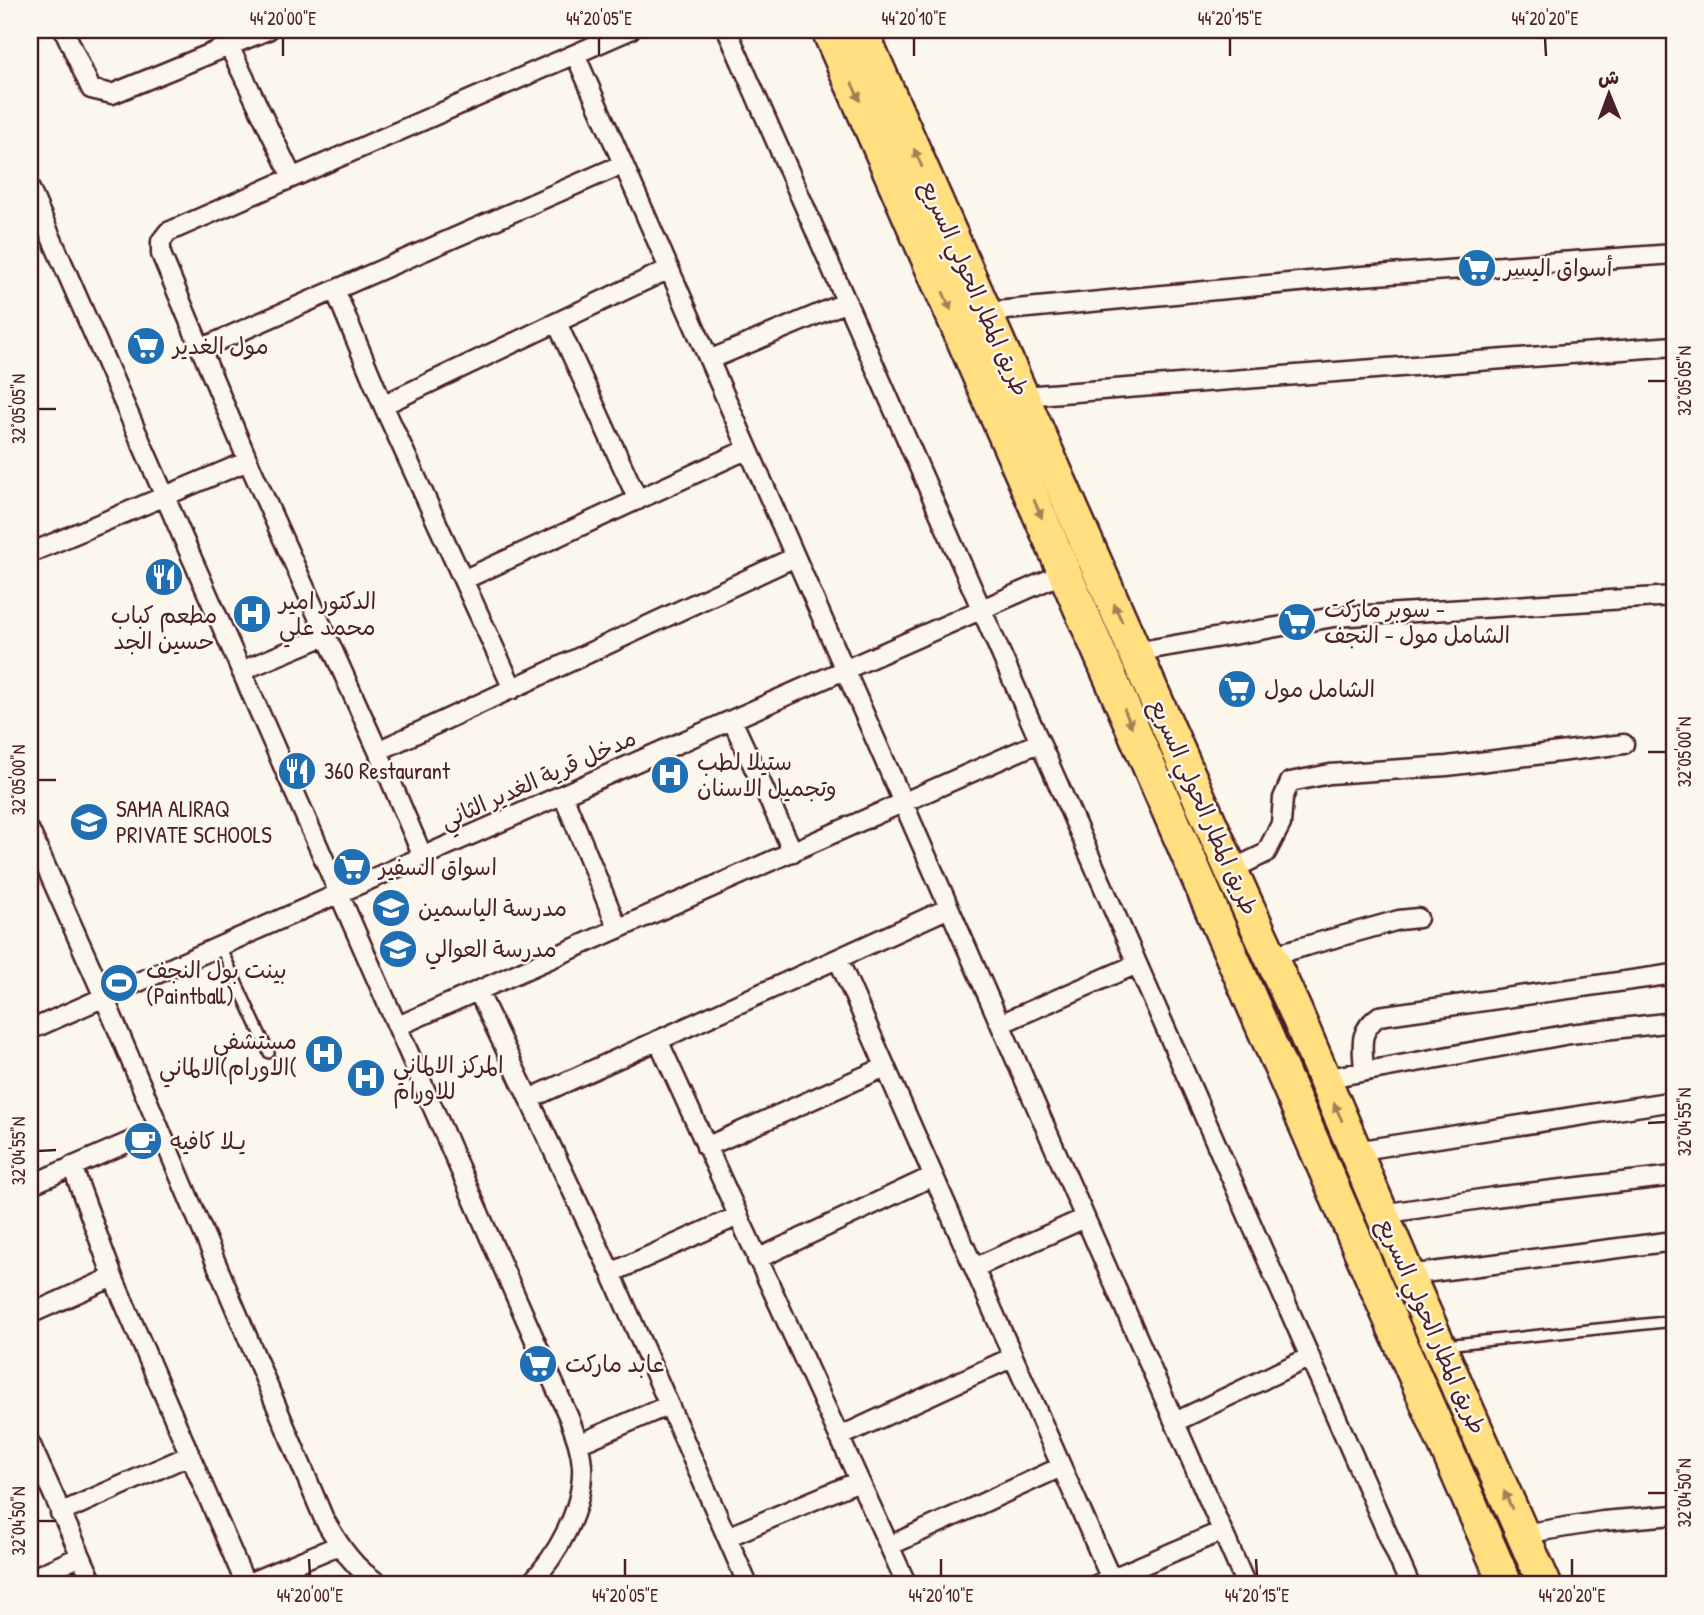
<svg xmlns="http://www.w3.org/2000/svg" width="1704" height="1615" viewBox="0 0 1704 1615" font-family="'Patrick Hand','Playpen Sans Arabic',sans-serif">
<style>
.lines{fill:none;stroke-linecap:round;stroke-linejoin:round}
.lane-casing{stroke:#4a1f2b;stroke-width:14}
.street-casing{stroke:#4a1f2b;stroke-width:23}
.highway-casing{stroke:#4a1f2b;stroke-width:37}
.lane{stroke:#fbf7ec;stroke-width:9}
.street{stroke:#fbf7ec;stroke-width:18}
.highway{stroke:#ffdf80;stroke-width:32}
.oneway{fill:#a47f56}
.ticks{fill:none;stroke:#4a1f2b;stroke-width:2.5}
.labels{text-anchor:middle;stroke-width:5;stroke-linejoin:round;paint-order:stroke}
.poi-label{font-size:23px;fill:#4a1f2b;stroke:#fbf7ec;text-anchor:start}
.street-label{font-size:23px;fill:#4a1f2b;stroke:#fbf7ec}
.neatline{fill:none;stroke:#4a1f2b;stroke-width:2.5}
.ticks-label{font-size:18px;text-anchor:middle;fill:#4a1f2b}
</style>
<rect width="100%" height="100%" fill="#fbf7ec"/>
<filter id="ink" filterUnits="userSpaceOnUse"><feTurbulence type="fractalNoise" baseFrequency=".0143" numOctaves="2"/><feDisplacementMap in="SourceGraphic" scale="14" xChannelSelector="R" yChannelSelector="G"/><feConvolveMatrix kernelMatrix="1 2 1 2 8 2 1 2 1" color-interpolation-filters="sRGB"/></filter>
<g filter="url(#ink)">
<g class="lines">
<g class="lane-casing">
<path id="lane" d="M220,946l49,107
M1445,1345l229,-24"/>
</g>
<g class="street-casing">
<path id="street" d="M64,30l27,59 21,5 156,-64
M727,30l683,1555
M229,46l63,131
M575,54l671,1531
M30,189l539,1229c6,16 12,31 13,48 2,43 -25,90 -53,119
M335,290l48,115 130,284
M986,312l376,-36 312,-22
M557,323l81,177
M202,348l421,-184
M709,360l138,-58
M1023,396l651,-50
M383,405l286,-136
M30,553l218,-92
M463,580l285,-131
M1135,652l199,-35 340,-21
M241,671l84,-35
M732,720l61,132
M378,751l417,-194
M563,795l55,134
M30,831l74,166 220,522c15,26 31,52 58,66
M423,857l-45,-106 -130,-290 -87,-207v-13l7,-9 462,-202
M1231,870l35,-17 15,-29 2,-26 7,-16 40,-8 117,-8 177,-22
M1270,956l129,-36 19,-2
M838,959l273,620
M478,991l133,282 137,312
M1000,1024l137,-60
M398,1026l642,-284
M30,1030l1036,-458
M658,1040l249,545
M1364,1071c-1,-24 -7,-39 15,-55l295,-42
M1323,1079l247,-45 104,-12
M529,1099l420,-191
M706,1147l179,-80
M1355,1151l319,-50
M72,1166l41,111 133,308
M30,1185l129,-56
M1382,1214l112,-17 180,-21
M757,1259l176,-83
M974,1268l111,-50
M611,1273l127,-57
M1408,1275l266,-34
M30,1314l83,-37
M1175,1422l135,-65
M839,1437l174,-80
M30,1443l64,142
M578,1444l91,-39
M60,1513l130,-58
M1523,1534l80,-13 71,-6
M727,1537l132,-56
M889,1546l172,-79
M30,1579l51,-23
M246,1584l93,-39
M1096,1585l126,-54"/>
</g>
<g class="highway-casing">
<path id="highway" d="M828,30l678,1555
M861,30l370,840 64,140 113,265 137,310"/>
</g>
<use href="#lane" class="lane"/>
<use href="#street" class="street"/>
<use href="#highway" class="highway"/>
</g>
<defs><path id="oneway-solid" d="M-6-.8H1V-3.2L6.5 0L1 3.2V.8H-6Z" transform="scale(1.75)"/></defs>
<g class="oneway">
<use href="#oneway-solid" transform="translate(856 92) rotate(66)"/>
<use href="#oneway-solid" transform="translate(918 158) rotate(-114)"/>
<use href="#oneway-solid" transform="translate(947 301) rotate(66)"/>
<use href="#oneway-solid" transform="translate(1038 509) rotate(66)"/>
<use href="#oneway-solid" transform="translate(1118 613) rotate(-114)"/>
<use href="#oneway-solid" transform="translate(1128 718) rotate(67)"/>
<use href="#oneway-solid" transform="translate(1338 1112) rotate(-114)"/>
<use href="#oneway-solid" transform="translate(1508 1500) rotate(-114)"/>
</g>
</g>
<path class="ticks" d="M283,38v18M599,38v18M914,38v18M1230,38v18M1545,38l1,18M1648,381h18M38,409h18M1648,752h18M38,780h18M1648,1123l18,-1M38,1151l18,-1M1648,1493h18M38,1521h18M309,1559l1,17M625,1559v17M941,1559v17M1256,1559l1,17M1572,1559v17"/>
<defs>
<g id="supermarket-disc" transform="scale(2.0125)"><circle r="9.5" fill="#1f6fb2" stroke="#fbf7ec"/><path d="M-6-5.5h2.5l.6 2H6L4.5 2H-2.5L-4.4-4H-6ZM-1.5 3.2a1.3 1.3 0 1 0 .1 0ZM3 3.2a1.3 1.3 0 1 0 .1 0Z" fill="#fff"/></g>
<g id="restaurant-disc" transform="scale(2.0125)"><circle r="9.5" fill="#1f6fb2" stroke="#fbf7ec"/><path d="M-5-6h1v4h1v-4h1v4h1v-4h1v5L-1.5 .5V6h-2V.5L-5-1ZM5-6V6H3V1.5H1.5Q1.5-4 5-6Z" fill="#fff"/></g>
<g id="hospital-disc" transform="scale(2.0125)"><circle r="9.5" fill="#1f6fb2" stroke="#fbf7ec"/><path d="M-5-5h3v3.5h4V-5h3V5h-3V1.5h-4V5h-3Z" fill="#fff"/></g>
<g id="school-disc" transform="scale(2.0125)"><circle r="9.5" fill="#1f6fb2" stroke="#fbf7ec"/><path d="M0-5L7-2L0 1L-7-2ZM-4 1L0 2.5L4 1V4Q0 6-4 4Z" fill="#fff"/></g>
<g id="stadium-disc" transform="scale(2.0125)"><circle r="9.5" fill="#1f6fb2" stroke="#fbf7ec"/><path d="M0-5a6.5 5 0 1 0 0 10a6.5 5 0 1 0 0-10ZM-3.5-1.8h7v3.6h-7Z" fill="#fff"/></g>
<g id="cafe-disc" transform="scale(2.0125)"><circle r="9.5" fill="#1f6fb2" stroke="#fbf7ec"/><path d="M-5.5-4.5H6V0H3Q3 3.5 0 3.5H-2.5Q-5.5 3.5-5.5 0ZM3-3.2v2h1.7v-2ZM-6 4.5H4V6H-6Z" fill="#fff"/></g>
</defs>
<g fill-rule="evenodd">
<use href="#supermarket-disc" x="1477" y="268"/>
<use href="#supermarket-disc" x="146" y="346"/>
<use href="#restaurant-disc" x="164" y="577"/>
<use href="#hospital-disc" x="252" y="614"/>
<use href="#supermarket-disc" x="1297" y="622"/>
<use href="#supermarket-disc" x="1237" y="689"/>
<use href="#restaurant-disc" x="297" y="771"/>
<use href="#hospital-disc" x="670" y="775"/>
<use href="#school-disc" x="89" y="822"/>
<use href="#supermarket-disc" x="352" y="867"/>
<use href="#school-disc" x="391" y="908"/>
<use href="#school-disc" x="398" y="949"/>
<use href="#stadium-disc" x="119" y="983"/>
<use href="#hospital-disc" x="324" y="1054"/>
<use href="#hospital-disc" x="366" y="1078"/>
<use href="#cafe-disc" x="143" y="1141"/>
<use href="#supermarket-disc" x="538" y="1364"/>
</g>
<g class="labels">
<g class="poi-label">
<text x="1504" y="276">أسواق اليسر</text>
<text x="173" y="354">مول الغدير</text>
<text x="279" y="609">الدكتور امير<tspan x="279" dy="26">محمد علي</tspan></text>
<text x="1324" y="617">سوبر ماركت -<tspan x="1324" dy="26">الشامل مول - النجف</tspan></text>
<text x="164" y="623" text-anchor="middle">مطعم كباب<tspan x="164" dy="26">حسين الجد</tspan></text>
<text x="1264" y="697">الشامل مول</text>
<text x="697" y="770">ستيلا لطب<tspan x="697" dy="26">وتجميل الاسنان</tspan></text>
<text x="324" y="779">360 Restaurant</text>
<text x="116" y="817">SAMA ALIRAQ<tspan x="116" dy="26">PRIVATE SCHOOLS</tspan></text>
<text x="379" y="875">اسواق السفير</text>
<text x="418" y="916">مدرسة الياسمين</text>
<text x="425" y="957">مدرسة العوالي</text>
<text x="146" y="978">بينت بول النجف<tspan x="146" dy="26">(Paintball)</tspan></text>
<text x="297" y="1049" text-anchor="end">مستشفى<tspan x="297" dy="26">الاورام)الالماني(</tspan></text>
<text x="393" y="1073">المركز الالماني<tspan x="393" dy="26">للاورام</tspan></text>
<text x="170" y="1149">يـلا كافيه</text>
<text x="565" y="1372">عابد ماركت</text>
</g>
<g class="street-label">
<text transform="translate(975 288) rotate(66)" y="8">طريق المطار الحولي السريع</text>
<text transform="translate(538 779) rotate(-24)" y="8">مدخل قرية الغدير الثاني</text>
<text transform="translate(1204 807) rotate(66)" y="8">طريق المطار الحولي السريع</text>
<text transform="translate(1432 1326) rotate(66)" y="8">طريق المطار الحولي السريع</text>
</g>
</g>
<rect width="1704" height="1615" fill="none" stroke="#fbf7ec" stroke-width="77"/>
<g transform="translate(1609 94) rotate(359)" stroke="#fbf7ec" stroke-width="5" paint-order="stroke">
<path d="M0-5L12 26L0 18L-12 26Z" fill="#4a1f2b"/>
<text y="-10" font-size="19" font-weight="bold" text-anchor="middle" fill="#4a1f2b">ش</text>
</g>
<rect x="38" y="38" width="1628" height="1538" class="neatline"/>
<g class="ticks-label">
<text x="283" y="25">44°20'00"E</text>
<text x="599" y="25">44°20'05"E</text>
<text x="914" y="25">44°20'10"E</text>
<text x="1230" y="25">44°20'15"E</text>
<text x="1545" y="25">44°20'20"E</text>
<text transform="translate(1685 381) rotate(-90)" y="6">32°05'05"N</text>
<text transform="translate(19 409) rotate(-90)" y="6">32°05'05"N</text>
<text transform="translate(1685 752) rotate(-90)" y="6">32°05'00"N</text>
<text transform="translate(19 780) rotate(-90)" y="6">32°05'00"N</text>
<text transform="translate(1685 1122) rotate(-90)" y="6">32°04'55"N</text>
<text transform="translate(19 1151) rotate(-90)" y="6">32°04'55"N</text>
<text transform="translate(1685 1493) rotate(-90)" y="6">32°04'50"N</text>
<text transform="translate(19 1521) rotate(-90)" y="6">32°04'50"N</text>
<text x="310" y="1602">44°20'00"E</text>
<text x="625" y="1602">44°20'05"E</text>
<text x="941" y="1602">44°20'10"E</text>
<text x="1257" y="1602">44°20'15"E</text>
<text x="1572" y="1602">44°20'20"E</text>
</g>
</svg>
